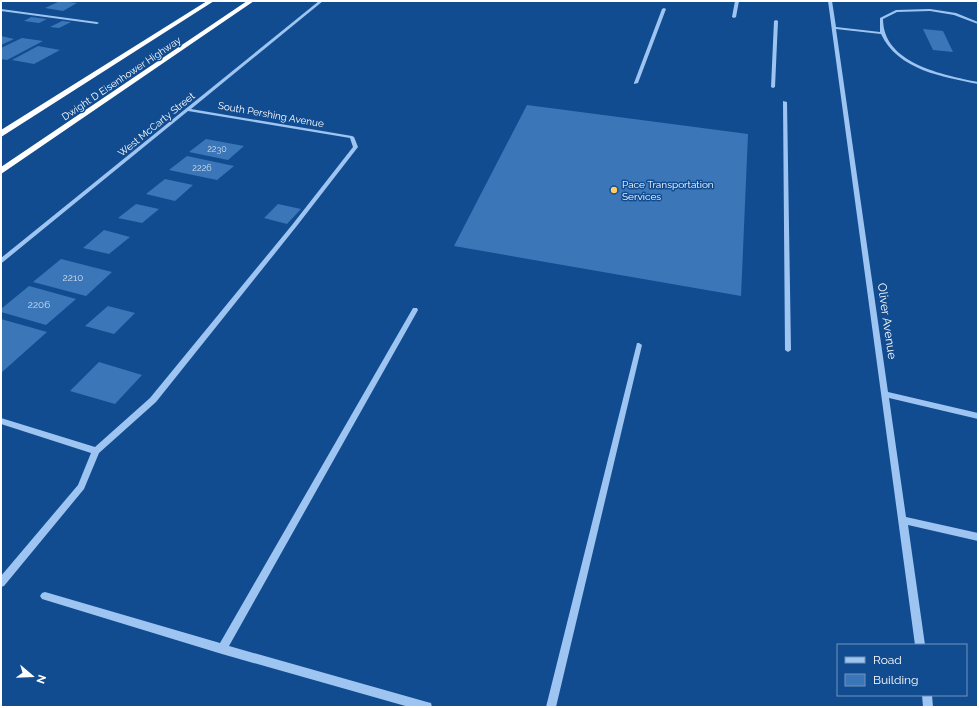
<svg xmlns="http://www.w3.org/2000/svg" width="979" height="708" viewBox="0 0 979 708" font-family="Raleway,sans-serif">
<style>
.building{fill:#3b76b9}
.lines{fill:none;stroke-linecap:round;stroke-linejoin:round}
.minor{fill:#9ec5f2;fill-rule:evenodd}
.highway{fill:#fff;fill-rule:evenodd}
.poi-dot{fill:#ffce5e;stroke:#124c90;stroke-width:1.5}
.labels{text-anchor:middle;stroke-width:3;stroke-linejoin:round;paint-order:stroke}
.far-number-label{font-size:9px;fill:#ceddee}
.far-street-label{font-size:10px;fill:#fff;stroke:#124c90}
.far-poi-label{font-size:10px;fill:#fff;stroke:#124c90;text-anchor:start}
.number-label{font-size:10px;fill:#ceddee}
.street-label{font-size:12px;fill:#fff;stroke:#124c90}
</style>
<rect width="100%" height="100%" fill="#124c90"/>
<path class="building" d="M60,1l17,2 -14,8 -18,-3z
M31,17l16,2 -8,4 -15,-2z
M62,21l9,1 -12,6 -9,-1z
M923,29l20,2 10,21 -20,-2z
M1,36l13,3 -13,6z
M22,38l21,3 -36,19 -6,-1v-11z
M38,46l22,4 -26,14 -22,-4z
M527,105l221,29 -7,162 -287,-50z
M206,139l38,7 -16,14 -39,-8z
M187,156l47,10 -17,14 -48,-10z
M165,179l28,6 -18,16 -29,-7z
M136,204l23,5 -17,14 -24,-5z
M278,204l23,5 -14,15 -23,-6z
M104,230l26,7 -21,17 -26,-6z
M61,259l51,13 -26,24 -53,-14z
M29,286l47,13 -30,26 -45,-13v-3z
M108,306l27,7 -21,21 -29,-8z
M1,319l46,13 -46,41z
M99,362l43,13 -27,29 -45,-13z"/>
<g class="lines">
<path class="minor" d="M319,1h4l-132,108 161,27 2,1 4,10 -62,80 -140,175 -57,51 -15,36 -80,97 -3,1v-11l77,-91 13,-32 -90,-29v-6l94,29 55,-49 142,-173 61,-78 -3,-9 -162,-27 -185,151 -2,1v-5z
M735,1h4l-3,16 -2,1 -2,-1z
M828,1h4l4,26 44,5v-14l16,-8 34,-1 26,4 22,9v2l-24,-9 -24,-4 -33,1 -14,7c0,45 61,56 95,63v2c-35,-7 -80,-14 -97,-50l-45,-5 52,363 90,21v6l-89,-21 17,119 72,16v8l-70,-16 17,120h-10z
M664,8l2,1 -28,74 -4,1v-1l28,-74z
M1,9l96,13 2,1 -2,1 -96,-13z
M776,20l2,1 -3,66 -2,1 -2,-1 3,-66z
M783,101l4,1 4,248 -3,2 -3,-2z
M413,308h4l1,2 -189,336 198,56 4,1 1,4h-23l-187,-53 -180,-55 -2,-3 2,-3 3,-1 175,51z
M637,343h2l3,2 -86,362h-10z
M922,695h10l1,12h-10z"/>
<path class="highway" d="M207,1h7l-213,136v-7z
M247,1h7l-253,173v-7z"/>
</g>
<circle class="poi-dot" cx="614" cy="190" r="4"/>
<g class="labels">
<g class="far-number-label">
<text x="217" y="152">2230</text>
<text x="202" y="171">2226</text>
</g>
<g class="far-street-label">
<text transform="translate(121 78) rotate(-34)" y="4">Dwight D Eisenhower Highway</text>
<text transform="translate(271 114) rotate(10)" y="4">South Pershing Avenue</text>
<text transform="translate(156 124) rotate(-39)" y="4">West McCarty Street</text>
</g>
<g class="far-poi-label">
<text x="622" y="188">Pace Transportation<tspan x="622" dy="12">Services</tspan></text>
</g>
<g class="number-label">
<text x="73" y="281">2210</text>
<text x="39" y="308">2206</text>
</g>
<g class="street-label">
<text transform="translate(887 321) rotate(82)" y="4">Oliver Avenue</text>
</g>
</g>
<rect width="979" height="708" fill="none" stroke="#ffffff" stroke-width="4"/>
<rect x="837" y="644" width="130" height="52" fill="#124c90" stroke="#7194bc"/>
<rect x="845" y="657" width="20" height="6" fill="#9ec5f2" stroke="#7194bc"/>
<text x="873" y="664" font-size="12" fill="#ffffff">Road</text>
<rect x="845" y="674" width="20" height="12" fill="#3b76b9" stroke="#7194bc"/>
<text x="873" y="684" font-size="12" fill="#ffffff">Building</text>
<g transform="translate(32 676) rotate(109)" stroke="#124c90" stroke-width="3" paint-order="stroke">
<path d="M0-3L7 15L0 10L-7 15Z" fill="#ffffff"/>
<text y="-6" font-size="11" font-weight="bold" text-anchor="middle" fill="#ffffff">N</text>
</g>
</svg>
